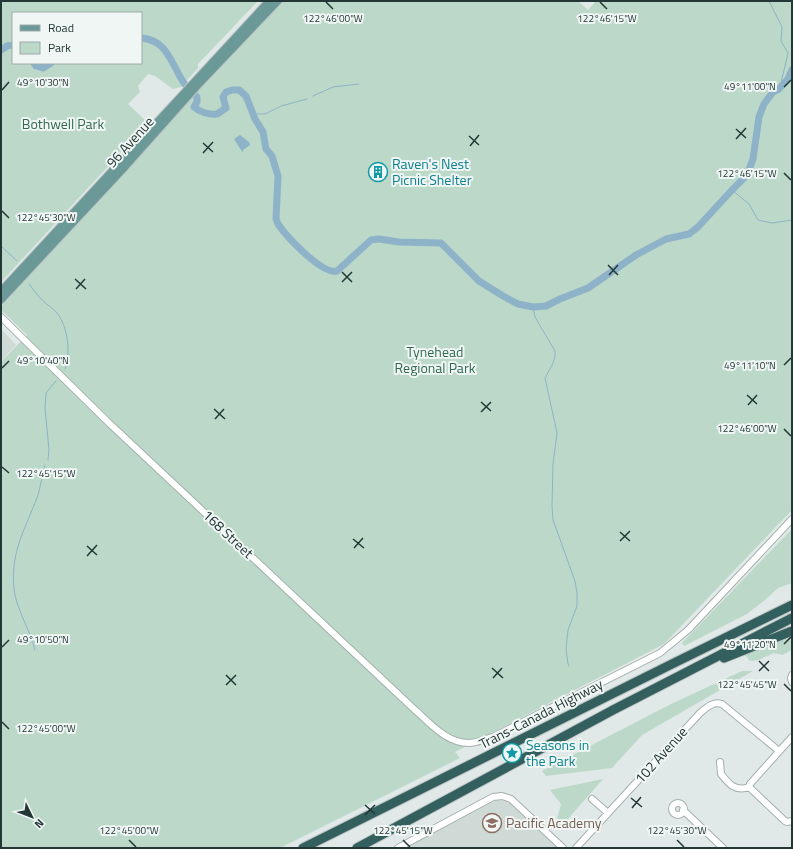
<svg xmlns="http://www.w3.org/2000/svg" width="793" height="849" viewBox="0 0 793 849" font-family="'Titillium Web',sans-serif">
<style>
.built{fill:#cfd9d6}
.green{fill:#bbd8c9;fill-rule:evenodd}
.water{fill:#8eb3c8}
.lines{fill:none;stroke-linecap:round;stroke-linejoin:round}
.stream{stroke:#8eb3c8;stroke-width:1}
.river{stroke:#8eb3c8;stroke-width:7}
.minor-casing{stroke:#a4b0ae;stroke-width:8}
.major-casing{stroke:#bdc3c3;stroke-width:9}
.highway-casing{stroke:#bdc3c3;stroke-width:11}
.minor{stroke:#fff;stroke-width:6}
.major{stroke:#6a9997;stroke-width:7}
.highway{stroke:#335f5f;stroke-width:9}
.ticks{fill:none;stroke:#233736;stroke-width:1.5}
.labels{text-anchor:middle;stroke-width:4;stroke-linejoin:round;paint-order:stroke}
.park-label{font-size:14px;fill:#326953;stroke:#f0f6f4}
.street-label{font-size:14px;fill:#233736;stroke:#f0f6f4}
.culture-label{font-size:14px;fill:#0d838f;stroke:#f0f6f4;text-anchor:start}
.education-label{font-size:14px;fill:#785e54;stroke:#f0f6f4;text-anchor:start}
.ticks-label{font-size:10px;text-anchor:middle;fill:#233736;stroke:#f0f6f4;stroke-width:4;stroke-linejoin:round;paint-order:stroke}
</style>
<rect width="100%" height="100%" fill="#e0e9e7"/>
<path class="built" d="M1,329l15,16 -15,16z
M500,800l10,3 48,45h-153l87,-46z"/>
<path class="green" d="M1,1h257l-60,63v4l-17,19 -8,2 -18,-13 -7,-2 -10,12 2,6 -12,12 20,19 -147,159zM13,13h128v50h-128z
M281,1h297l10,9 8,-9h196v509l-128,134 -209,108 5,6 -180,90h-279v-486l26,-27 -26,-25v-4l168,-185z
M792,529v54l-14,5 -13,12 -18,14 -63,32 -2,-3z
M792,635v15l-10,5 -8,-2 -16,7 -8,1 -5,-6z
M742,671h11l-111,64 -30,33 -66,8 -4,-5 125,-65z
M603,779l-44,50 -3,-6 5,-19 -11,-14z"/>
<path class="water" d="M240,135l9,7 1,3 -7,5v3l-9,-14z"/>
<g class="lines">
<path class="stream" d="M769,1l13,26 -1,14 7,12 -8,34
M313,96l20,-9 26,-3
M253,114h12l16,-8 26,-7
M732,190l17,14 9,16 14,3 20,-3
M1,246l16,15
M29,284c4,5 9,12 14,17 4,4 10,7 14,12 11,14 14,40 8,56
M533,307l2,10 20,34c1,10 -6,19 -10,27l12,55 -4,31 -1,42 1,14 22,61 2,12v13l-9,24 -2,19 2,15 1,2
M48,460l1,-10 -4,-42 1,-15 10,-12
M35,650c-5,-21 -19,-41 -21,-61 -4,-38 12,-61 24,-94 3,-10 4,-21 7,-30"/>
<path class="river" d="M141,38c27,2 30,26 43,45 3,5 9,10 13,14v5l-3,5c6,5 15,8 23,7l9,-6 -3,-11 3,-5 6,-2h7l7,6 9,23 8,13 3,17 6,7 6,20 -2,43 2,5c8,12 44,51 59,47l34,-31 8,-1 20,3 42,1 38,38 24,15 15,8 15,3 13,-1 14,-7 28,-11 48,-33 30,-16 23,-5 9,-7 34,-37 15,-15 6,-16 6,-42 5,-13 9,-12 6,-3 9,-10 4,-9
M1,50l6,-4 6,-1
M34,63l2,3 7,2 8,-5"/>
<g class="minor-casing">
<path id="minor" d="M1,317l108,106 305,286c16,14 32,34 55,34 8,0 16,-4 24,-6l167,-84 28,-23 104,-111
M792,675l-1,3 1,4
M720,762l1,12c8,10 14,18 28,13l36,34 2,1 5,-1
M749,787l1,-3 42,-47
M592,799l16,14
M672 809a6 6 0 1 1 12 0a6 6 0 1 1-12 0Z
M683,810l40,38
M398,848l95,-51 9,-1 9,3 52,49
M576,848l124,-135c6,-5 13,-12 22,-9l57,47"/>
</g>
<g class="major-casing">
<path id="major" d="M1,291l268,-290
M1,300l124,-133 74,-83 79,-83"/>
</g>
<g class="highway-casing">
<path id="highway" d="M724,658l68,-27
M303,848l373,-186 116,-57
M357,848l256,-138 179,-92"/>
</g>
<use href="#minor" class="minor"/>
<use href="#major" class="major"/>
<use href="#highway" class="highway"/>
</g>
<path class="ticks" d="M326,2l7,7M600,2l7,7M784,87l7,-7M2,90l7,-8M736,129l10,9M469,136l10,9M736,139l10,-11M203,143l10,9M470,146l9,-11M203,153l10,-11M784,173l7,7M2,211l7,7M608,265l10,10M342,272l10,10M609,275l9,-10M75,279l11,10M342,282l10,-10M76,289l9,-10M784,365l7,-7M2,368l7,-7M747,395l10,9M481,402l10,9M748,405l9,-10M214,409l11,10M481,412l10,-10M215,419l9,-10M784,429l7,7M2,467l7,6M620,532l10,9M353,539l11,9M620,541l10,-10M87,546l10,9M354,548l9,-10M87,556l10,-11M784,644l7,-7M2,647l7,-7M759,661l10,10M492,668l11,10M759,671l10,-10M226,675l10,10M493,678l9,-10M784,684l7,7M226,685l10,-10M2,722l7,7M631,798l11,9M365,805l10,9M632,808l9,-11M365,815l10,-10M129,840l7,7M403,840l7,7M677,840l7,7"/>
<defs>
<g id="building-ring" transform="scale(1)"><circle r="9.5" fill="#f0f6f4" stroke="#0f9aa8" stroke-width="1.5"/><path d="M-4-6H4V6H1V3H-1V6H-4ZM-2.5-4.3h1.7v1.8h-1.7ZM.8-4.3h1.7v1.8H.8ZM-2.5-1h1.7V.8h-1.7ZM.8-1h1.7V.8H.8Z" fill="#0f9aa8"/></g>
<g id="sight-ring" transform="scale(1)"><circle r="9.5" fill="#f0f6f4" stroke="#0f9aa8" stroke-width="1.5"/><path d="M0-6L1.8-2.2L6-1.7L2.9 1.2L3.7 5.4L0 3.3L-3.7 5.4L-2.9 1.2L-6-1.7L-1.8-2.2Z" fill="#0f9aa8"/></g>
<g id="school-ring" transform="scale(1)"><circle r="9.5" fill="#f0f6f4" stroke="#8d6e63" stroke-width="1.5"/><path d="M0-5L7-2L0 1L-7-2ZM-4 1L0 2.5L4 1V4Q0 6-4 4Z" fill="#8d6e63"/></g>
</defs>
<g fill-rule="evenodd">
<use href="#building-ring" x="378" y="172"/>
<use href="#sight-ring" x="512" y="753"/>
<use href="#school-ring" x="492" y="823"/>
</g>
<g class="labels">
<g class="park-label">
<text x="63" y="129">Bothwell Park</text>
<text x="435" y="357">Tynehead<tspan x="435" dy="16">Regional Park</tspan></text>
</g>
<g class="street-label">
<text transform="translate(130 142) rotate(-48)" y="5">96 Avenue</text>
<text transform="translate(228 534) rotate(43)" y="5">168 Street</text>
<text transform="translate(541 714) rotate(-27)" y="5">Trans-Canada Highway</text>
<text transform="translate(661 755) rotate(-48)" y="5">102 Avenue</text>
</g>
<g class="culture-label">
<text x="392" y="169">Raven's Nest<tspan x="392" dy="16">Picnic Shelter</tspan></text>
<text x="526" y="750">Seasons in<tspan x="526" dy="16">the Park</tspan></text>
</g>
<g class="education-label">
<text x="506" y="828">Pacific Academy</text>
</g>
</g>
<g class="ticks-label">
<text x="607" y="22">122°46'15"W</text>
<text x="333" y="22">122°46'00"W</text>
<text x="43" y="86">49°10'30"N</text>
<text x="750" y="90">49°11'00"N</text>
<text x="747" y="177">122°46'15"W</text>
<text x="46" y="221">122°45'30"W</text>
<text x="43" y="364">49°10'40"N</text>
<text x="750" y="369">49°11'10"N</text>
<text x="747" y="432">122°46'00"W</text>
<text x="46" y="477">122°45'15"W</text>
<text x="43" y="643">49°10'50"N</text>
<text x="750" y="648">49°11'20"N</text>
<text x="747" y="688">122°45'45"W</text>
<text x="46" y="732">122°45'00"W</text>
<text x="129" y="834">122°45'00"W</text>
<text x="403" y="834">122°45'15"W</text>
<text x="677" y="834">122°45'30"W</text>
</g>
<rect width="793" height="849" fill="none" stroke="#233736" stroke-width="4"/>
<rect x="12" y="12" width="130" height="52" fill="#f0f6f4" stroke="#9eaaa8"/>
<rect x="20" y="25" width="20" height="6" fill="#6a9997" stroke="#9eaaa8"/>
<text x="48" y="32" font-size="12" fill="#233736">Road</text>
<rect x="20" y="42" width="20" height="12" fill="#bbd8c9" stroke="#9eaaa8"/>
<text x="48" y="52" font-size="12" fill="#233736">Park</text>
<g transform="translate(32 817) rotate(133)" stroke="#f0f6f4" stroke-width="3" paint-order="stroke">
<path d="M0-3L7 15L0 10L-7 15Z" fill="#233736"/>
<text y="-6" font-size="11" font-weight="bold" text-anchor="middle" fill="#233736">N</text>
</g>
</svg>
